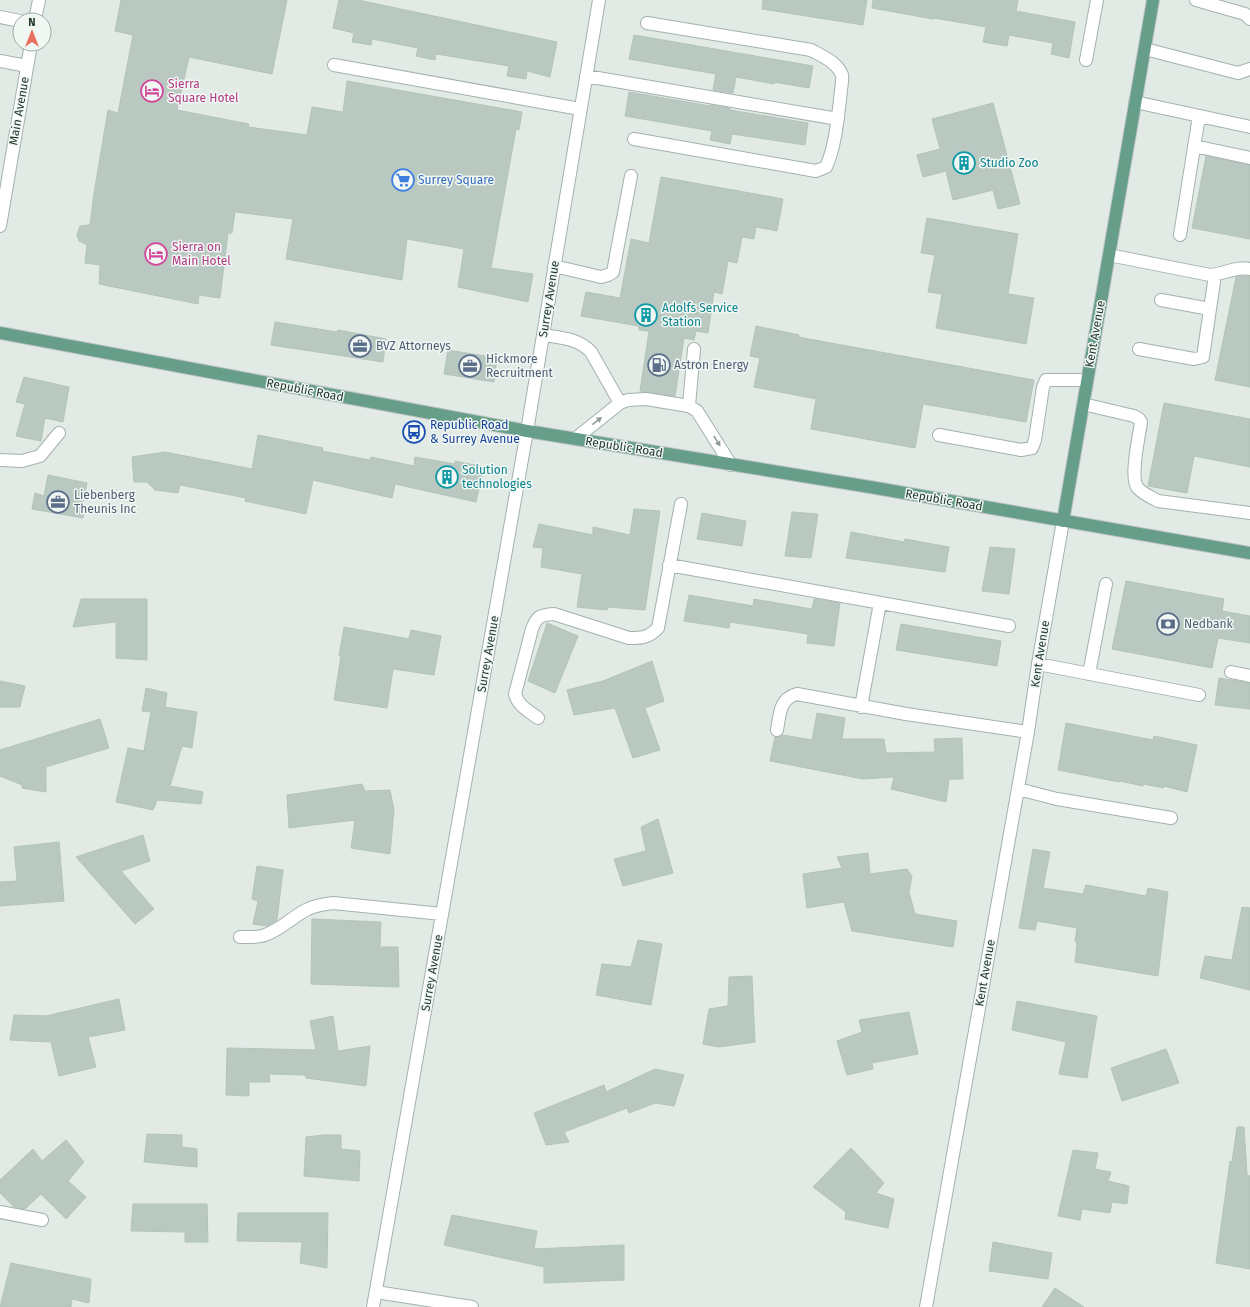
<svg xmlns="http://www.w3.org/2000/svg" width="1250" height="1307" viewBox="0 0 1250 1307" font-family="'Fira Sans',sans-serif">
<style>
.building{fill:#b9c8c0;stroke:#b3c4bb}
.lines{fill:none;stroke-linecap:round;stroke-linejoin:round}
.minor-casing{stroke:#a4b2ab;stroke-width:14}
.major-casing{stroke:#bdc4c1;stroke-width:14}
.minor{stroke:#fff;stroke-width:12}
.major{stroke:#679e89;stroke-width:12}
.oneway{fill:#909c98}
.labels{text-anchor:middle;stroke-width:3;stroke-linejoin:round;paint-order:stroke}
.hotel-label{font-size:12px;fill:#b23c85;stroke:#f1f7f3;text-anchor:start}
.street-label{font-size:12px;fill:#223a30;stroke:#f1f7f3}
.culture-label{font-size:12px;fill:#0d838f;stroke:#f1f7f3;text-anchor:start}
.shop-label{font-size:12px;fill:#366cbe;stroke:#f1f7f3;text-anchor:start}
.service-label{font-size:12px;fill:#4e5e75;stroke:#f1f7f3;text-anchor:start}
.transit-label{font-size:12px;fill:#164399;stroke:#f1f7f3;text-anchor:start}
</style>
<rect width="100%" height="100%" fill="#e1eae5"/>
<path class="building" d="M121,0h166l-15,74 -83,-17 -12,53 72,14 -1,3 59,8 5,-28 31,5 4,-31 175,31 -3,18 -3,-1 -25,139 42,6 -5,28 -70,-15 6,-38 -57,-10 -5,41 -116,-21 7,-40 -58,-7 -3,21h-4l-8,65 -21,-3 -1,9 -99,-20 1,-19 -15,-2 2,-18 -8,-4 -2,-6 3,-9 10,-1 4,-32 14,-83 10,3 15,-78 -18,-4z
M339,0h19l199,42 -7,35 -23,-6 -1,8 -19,-3 2,-10 -73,-12 -1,6 -19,-4 2,-8 -46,-9 -1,6 -19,-3 2,-9 -21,-5z
M763,0h104l-4,25 -101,-16z
M873,0h145l-2,11 59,11 -6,36 -18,-4 2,-11 -44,-8 -2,11 -24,-4 3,-15 -52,-9 -1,1 -61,-11z
M634,35l179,31 -4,22 -35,-6v2l-38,-7 -3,16 -20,-3 3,-16 -87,-15z
M629,92l81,14v-1l20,3v2l78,13 -3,22 -73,-11 -2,10 -20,-4 2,-9 -87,-15z
M993,103l27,101 -22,5 -5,-19 -40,10 -7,-29 -23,6 -6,-22 23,-6 -8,-30z
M1206,156l44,9v74l-58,-11z
M661,177l122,22 -6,32 -21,-4 -2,12 -12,-2 -5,26 -9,-2 -6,33 -8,-2 -6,41 -12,-2 -2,9 -10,-2 -9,58 -35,-5 9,-60 -10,-1v-4l-58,-10 5,-24 34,6 11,-59 18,4z
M927,218l91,16 -10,60 26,4 -8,46 -90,-16 6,-34 -14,-2 7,-37 -14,-2z
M1244,276h6v111l-35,-7 21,-103z
M275,322l62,10 1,-2 48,9 -3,23 -112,-17z
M756,326l43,9 -1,2 236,43 -8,42 -103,-18 -8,44 -104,-19 5,-30 -62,-12 6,-29 -10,-2z
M448,350l49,8 -3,24 -50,-8z
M24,377l45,10 -6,35 -18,-4 -4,23 -25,-5 9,-32 -9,-2z
M1164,403l86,16v48l-56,-11 -7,37 -39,-7z
M258,435l65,13 -1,3 48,9 1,-3 43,9 1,-9 40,7v-3l29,6 -8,35 -81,-18 -3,14 -79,-18 -7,34 -61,-13 1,-3 -66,-13 -2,8 -23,-3 -8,-8h-13l-2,-25 33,-5 87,17z
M48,475l39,8 -5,24 3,1 -2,10 -51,-9 3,-16 9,3z
M634,509l26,2 -15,99 -37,-3 -1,3 -30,-3 5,-33 -41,-7 2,-19 -10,-1 6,-23 54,11v-8l37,8z
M792,512l26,2 -7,44 -26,-2z
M702,513l44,8 -4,25 -45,-7z
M851,532l53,10 1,-3 44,8 -4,25 -99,-14z
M990,547l25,2 -6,45 -27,-3z
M1126,581l98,18 -2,12 28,5v27l-32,-5 -6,30 -100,-19z
M689,595l64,11 1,-7 58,10 2,-10 26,4 -6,43 -27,-3 1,-9 -78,-12 -1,6 -45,-7z
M81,599h66v61l-31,-2v-36l-43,5z
M547,623l31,13 -23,57 -27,-12z
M901,624l100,17 -4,25 -101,-16z
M344,627l65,12 2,-9 30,6 -7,39 -41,-6 -6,39 -53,-8 7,-44h-2z
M652,661l12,40 -19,7 15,42 -27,8 -18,-50 -41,7 -7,-25 36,-9z
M1219,678l31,5v26l-35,-4z
M0,681l25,5 -5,21h-20z
M146,688l21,5 -2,14 32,5 -5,36 -10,-2 -12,40 33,6 -2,12 -44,-4 -4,10 -37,-8 12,-54 16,3 7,-39 -9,-1z
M817,713l28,5 -3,21h42l2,14 49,-1 -1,-13 28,-1 1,41h-14l-3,23 -55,-13 3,-12 -31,2 -93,-18 5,-24h4l4,-2 29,5z
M100,719l9,29 -63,19v25l-24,-4v-3l-22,-9v-26z
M1066,723l87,17 1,-4 43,9 -10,47 -23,-6v2l-21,-4v2l-23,-5 -1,1 -61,-12z
M362,784l3,7 25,-1 4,20 -4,44 -39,-6 4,-28 -66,8 -2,-33z
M658,819l15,54 -50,13 -9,-27 32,-8 -5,-24z
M143,835l7,26 -29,10 33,38 -19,15 -59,-67z
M59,842l5,59 -64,5v-24l17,-1 -3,-34z
M1033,849l17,3 -7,36 40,6 3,-9 60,11 2,-8 20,4 -10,84 -83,-14 2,-19 -2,-2 2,-13 -40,-7 -2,9 -16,-2z
M868,853l2,21 37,-5 5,7 -3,16 6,22 42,7 -4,26 -101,-16 -8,-29 -37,6 -4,-34 39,-6 -5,-11z
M257,866l26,4 -6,50 -10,6 -14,-2 5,-23 -6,-2z
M1242,907l8,1v82l-50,-12 5,-22 27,4z
M312,919l69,3 -1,25h18l1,40 -88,-3z
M638,940l24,4 -11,61 -55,-10 6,-31 29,3z
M752,976l3,66 -36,5 -16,-3 6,-35 19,-3 1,-29z
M119,999l6,31 -37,7 8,30 -37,9 -8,-34 -41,-2 4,-25 32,1z
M1017,1001l80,15 -10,62 -28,-4 7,-32 -54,-12z
M909,1012l9,42 -46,9 1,6 -26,6 -10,-34 25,-9 -3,-12z
M333,1016l5,35 32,-5 -4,40 -60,-8 -1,-3 -36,-1 1,8h-21v14l-23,-1 1,-47 89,2 -6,-29z
M1166,1049l13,34 -57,18 -11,-33z
M655,1069l29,6 -10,31 -19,-3 -26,10 -2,-5 -63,24 5,10 -23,3 -12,-32 70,-28 2,7z
M1237,1127h7l3,48 3,1v93l-34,-6 14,-102 2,1z
M147,1134l35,1v12l15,2v18l-53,-5z
M324,1135h17v14l19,2 -1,30 -55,-5 2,-39z
M66,1140l18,22 -16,19 18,16 -20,22 -25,-25 -16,15 -11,-2 -14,-14v-13l33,-31 9,12z
M851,1148l33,35 -8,10 18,6 -6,29 -43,-9 1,-7 -33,-25z
M1073,1150l25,3 -3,16 16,3 -3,9 21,5 -2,18 -15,-2 -2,11 -28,-4 -2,11 -22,-4z
M133,1204h74l1,38h-23v-10l-54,-1z
M238,1213h90l-1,55 -27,-5 2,-21 -65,-1z
M452,1215l85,16 -3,18 90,-4v35l-80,3v-16l-100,-22z
M993,1242l59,11 -4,26 -59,-8z
M11,1263l80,16 -2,24 -17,-4 -1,8h-71z
M1055,1288l29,19h-42z"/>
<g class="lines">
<g class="minor-casing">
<path id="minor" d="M1196,0l49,14 5,5
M0,17l20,4
M35,20l4,-20
M1145,49l93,24 12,-4
M1086,60l11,-60
M0,61l27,5
M334,65l246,44
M586,76l252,43
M1135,102l115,25
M634,139l182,32 10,-4c10,-22 12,-52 15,-76 0,-4 2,-12 1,-16 -5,-13 -20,-19 -31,-25l-164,-27
M1194,146l56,12
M0,226l31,-182
M1180,235l19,-119
M1109,255l101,20c14,-1 26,-9 40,-6
M554,266l47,11 7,-2 5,-3 18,-96
M1161,300l49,9
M544,335c17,3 34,3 47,17l29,51
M1139,349l55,10 9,-2 12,-82
M1083,404l51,12 5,3 2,3c-2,15 -11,53 -4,65 4,6 14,10 21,14l92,12
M689,406l5,-57
M939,435l82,15 11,-2 3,-8 8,-53 3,-7h41
M575,439l45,-36 8,-3 18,-1 43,7 8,5 34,54
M0,460l22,1 18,-5 19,-23
M669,565l340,61
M1038,664l161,31
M1231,672l19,4
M1089,674l17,-90
M861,707l19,-104
M538,718c-9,-7 -20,-12 -23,-24l17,-65c5,-13 8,-14 22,-15l75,24c13,0 19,0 29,-10l23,-124
M777,730c3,-16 2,-31 20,-36l109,20 122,18
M1018,789l39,10 114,19
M240,937c9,0 17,1 25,-2 17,-6 28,-19 43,-26 8,-4 16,-5 25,-6l109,11
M0,1212l42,8
M376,1292l96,15
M373,1307l154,-876 72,-431
M926,1307l102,-575 10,-68 25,-143"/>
</g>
<g class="major-casing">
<path id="major" d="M0,333l527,98 343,56 380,66
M1063,521l90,-521"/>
</g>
<use href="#minor" class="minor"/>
<use href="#major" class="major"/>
</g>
<defs><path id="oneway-solid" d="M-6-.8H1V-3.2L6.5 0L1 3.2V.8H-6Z"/></defs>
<g class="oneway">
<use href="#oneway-solid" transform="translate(597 421) rotate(-38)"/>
<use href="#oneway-solid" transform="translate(717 441) rotate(58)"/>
</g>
<defs>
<g id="hotel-ring" transform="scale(1.15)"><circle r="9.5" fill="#f1f7f3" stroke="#d1479c" stroke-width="1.5"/><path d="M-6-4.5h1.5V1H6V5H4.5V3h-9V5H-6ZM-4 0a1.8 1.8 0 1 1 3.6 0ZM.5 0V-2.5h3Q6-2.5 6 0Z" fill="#d1479c"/></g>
<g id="building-ring" transform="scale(1.15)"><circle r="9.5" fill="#f1f7f3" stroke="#0f9aa8" stroke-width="1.5"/><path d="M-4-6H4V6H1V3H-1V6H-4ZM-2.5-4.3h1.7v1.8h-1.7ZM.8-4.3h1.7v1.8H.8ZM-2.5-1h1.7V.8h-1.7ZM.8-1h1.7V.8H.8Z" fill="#0f9aa8"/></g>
<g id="supermarket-ring" transform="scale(1.15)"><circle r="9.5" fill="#f1f7f3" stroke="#3f7fe0" stroke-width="1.5"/><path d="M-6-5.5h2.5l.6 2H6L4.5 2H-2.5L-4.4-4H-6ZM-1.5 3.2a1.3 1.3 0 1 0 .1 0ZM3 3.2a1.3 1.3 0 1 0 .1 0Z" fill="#3f7fe0"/></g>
<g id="office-ring" transform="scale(1.15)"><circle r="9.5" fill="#f1f7f3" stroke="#5c6f8a" stroke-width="1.5"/><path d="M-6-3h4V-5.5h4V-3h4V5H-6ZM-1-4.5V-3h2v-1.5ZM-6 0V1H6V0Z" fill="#5c6f8a"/></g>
<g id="fuel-ring" transform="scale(1.15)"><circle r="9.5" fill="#f1f7f3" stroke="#5c6f8a" stroke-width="1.5"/><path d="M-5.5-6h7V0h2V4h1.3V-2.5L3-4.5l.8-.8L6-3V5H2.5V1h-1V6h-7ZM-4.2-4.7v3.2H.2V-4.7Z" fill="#5c6f8a"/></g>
<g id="bus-ring" transform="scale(1.15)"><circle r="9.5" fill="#f1f7f3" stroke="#1a4fb4" stroke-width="1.5"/><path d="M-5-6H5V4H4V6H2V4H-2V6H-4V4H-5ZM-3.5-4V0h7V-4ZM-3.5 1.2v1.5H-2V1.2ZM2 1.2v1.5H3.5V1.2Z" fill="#1a4fb4"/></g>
<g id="bank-ring" transform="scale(1.15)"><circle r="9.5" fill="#f1f7f3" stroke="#5c6f8a" stroke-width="1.5"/><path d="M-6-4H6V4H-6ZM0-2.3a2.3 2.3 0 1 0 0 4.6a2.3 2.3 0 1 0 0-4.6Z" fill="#5c6f8a"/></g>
</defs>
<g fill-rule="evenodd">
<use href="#hotel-ring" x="152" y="91"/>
<use href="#building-ring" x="964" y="163"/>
<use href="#supermarket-ring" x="403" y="180"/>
<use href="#hotel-ring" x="156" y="254"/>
<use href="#building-ring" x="646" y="315"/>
<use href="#office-ring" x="360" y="346"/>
<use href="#fuel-ring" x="659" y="365"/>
<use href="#office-ring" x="470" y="366"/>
<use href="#bus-ring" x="414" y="432"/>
<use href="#building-ring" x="447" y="477"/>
<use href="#office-ring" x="58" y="502"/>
<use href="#bank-ring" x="1168" y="624"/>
</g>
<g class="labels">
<g class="hotel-label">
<text x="168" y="88">Sierra<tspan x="168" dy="14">Square Hotel</tspan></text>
<text x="172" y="251">Sierra on<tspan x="172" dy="14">Main Hotel</tspan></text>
</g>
<g class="street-label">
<text transform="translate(19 111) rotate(-80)" y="4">Main Avenue</text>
<text transform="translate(549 299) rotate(-81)" y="4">Surrey Avenue</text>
<text transform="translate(1095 334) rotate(-80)" y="4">Kent Avenue</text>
<text transform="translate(305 390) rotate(11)" y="4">Republic Road</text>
<text transform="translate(624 447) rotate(9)" y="4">Republic Road</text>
<text transform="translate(944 500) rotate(10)" y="4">Republic Road</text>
<text transform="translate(488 654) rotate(-80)" y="4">Surrey Avenue</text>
<text transform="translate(1040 654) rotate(-81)" y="4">Kent Avenue</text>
<text transform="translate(432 973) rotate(-80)" y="4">Surrey Avenue</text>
<text transform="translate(985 973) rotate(-80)" y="4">Kent Avenue</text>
</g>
<g class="culture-label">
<text x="980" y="167">Studio Zoo</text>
<text x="662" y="312">Adolfs Service<tspan x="662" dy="14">Station</tspan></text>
<text x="462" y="474">Solution<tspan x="462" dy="14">technologies</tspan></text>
</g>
<g class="shop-label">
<text x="418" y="184">Surrey Square</text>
</g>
<g class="service-label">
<text x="376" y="350">BVZ Attorneys</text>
<text x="486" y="363">Hickmore<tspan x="486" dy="14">Recruitment</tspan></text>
<text x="674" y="369">Astron Energy</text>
<text x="74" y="499">Liebenberg<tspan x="74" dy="14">Theunis Inc</tspan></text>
<text x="1184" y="628">Nedbank</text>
</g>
<g class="transit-label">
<text x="430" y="429">Republic Road<tspan x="430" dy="14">&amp; Surrey Avenue</tspan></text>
</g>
</g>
<g transform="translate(32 32)"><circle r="19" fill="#f1f7f3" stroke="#9eaba5"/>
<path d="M0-3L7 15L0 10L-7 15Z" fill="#ea6f5f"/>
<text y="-6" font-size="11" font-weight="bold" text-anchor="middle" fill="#223a30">N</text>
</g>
</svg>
